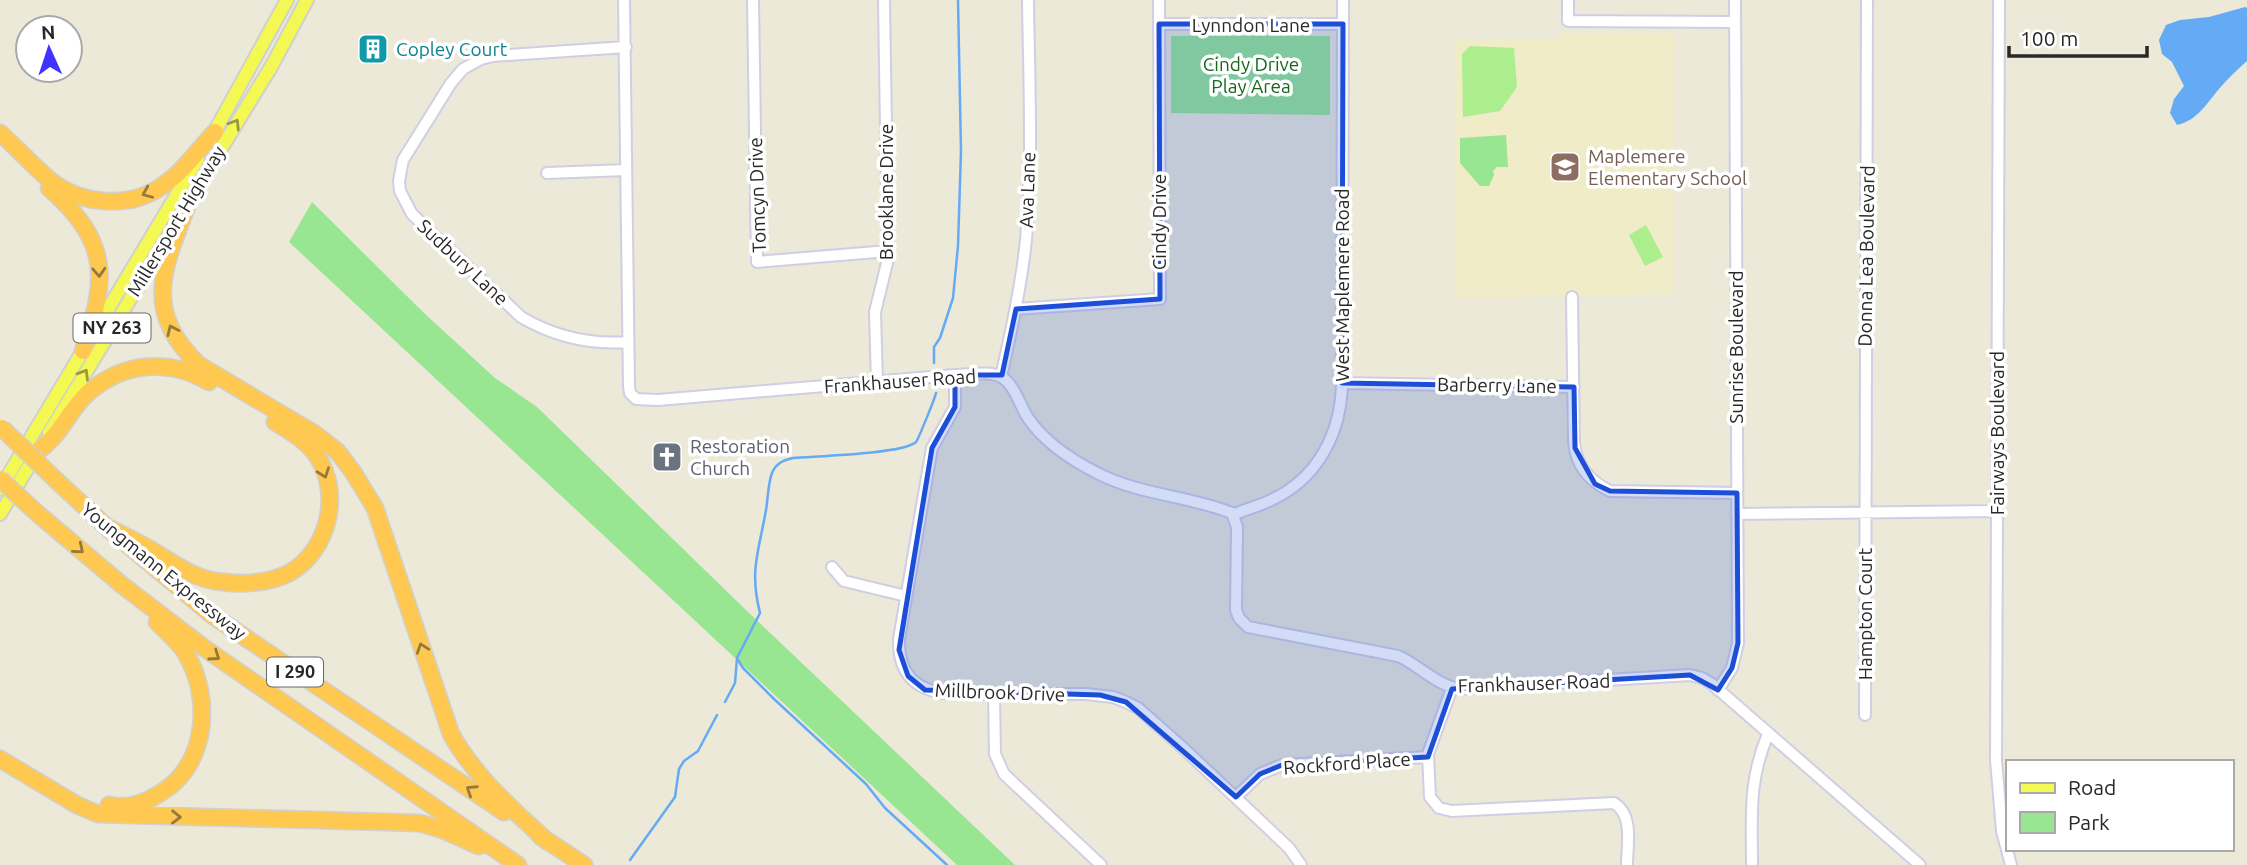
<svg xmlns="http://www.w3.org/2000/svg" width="2247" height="865" viewBox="0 0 2247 865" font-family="Ubuntu,sans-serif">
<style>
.education{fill:#efecc7}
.green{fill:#99e692}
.pitch{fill:#acee8d}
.water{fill:#65aaf4}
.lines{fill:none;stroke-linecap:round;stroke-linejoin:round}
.stream{stroke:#65aaf4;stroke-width:2.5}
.minor-casing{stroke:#d0cee3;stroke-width:14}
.major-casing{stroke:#d0d0d0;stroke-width:16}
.highway-casing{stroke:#d0d0d0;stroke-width:19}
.minor{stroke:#fff;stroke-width:10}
.major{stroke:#f4f852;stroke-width:12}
.highway{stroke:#ffc951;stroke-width:16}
.highway-bridge-casing{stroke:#d0d0d0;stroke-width:19;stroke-linecap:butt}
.highway-bridge{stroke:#ffc951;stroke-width:16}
.oneway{stroke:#989a3f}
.oneway2{stroke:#94783c}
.marked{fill:#1d4ed8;fill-opacity:0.2;stroke:#1d4ed8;stroke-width:5;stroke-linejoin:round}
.labels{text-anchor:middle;stroke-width:7;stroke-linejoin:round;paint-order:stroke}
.shield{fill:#fff;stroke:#686868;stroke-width:2}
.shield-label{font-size:18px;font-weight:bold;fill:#282828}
.street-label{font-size:19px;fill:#282828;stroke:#fff}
.culture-label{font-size:19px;fill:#0d838f;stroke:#fff;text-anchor:start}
.park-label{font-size:19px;fill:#16681a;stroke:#fff}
.education-label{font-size:19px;fill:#785e54;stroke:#fff;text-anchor:start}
.worship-label{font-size:19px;fill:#5b616d;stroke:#fff;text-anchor:start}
</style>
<rect width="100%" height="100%" fill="#ece9d9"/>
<path class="education" d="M1558,34h115l1,260 -219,4 1,-258h101z"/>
<path class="green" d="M1171,36h159v79l-159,-2z
M1506,135l2,32h-11l-4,4 1,4 -5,11h-9l-20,-23v-25z
M312,202l112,111 71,65 42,29 209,203 269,255h-58l-668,-623z"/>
<path class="pitch" d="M1470,46l44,2 3,39 -17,24 -37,6 -1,-63z
M1646,225l17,32 -18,9 -16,-31z"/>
<path class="water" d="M2245,7l2,1v53c-10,9 -20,18 -28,28 -13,15 -21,31 -42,36l-7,-12 4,-14 10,-13 -12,-24 -10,-8 -3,-14 7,-15 14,-5 29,-3z"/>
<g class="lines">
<path class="stream" d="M934,363v-16l6,-9 13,-40 5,-52 3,-95 -3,-151
M738,660l5,8 31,31 92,85 19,24 62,57
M725,702l10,-19 2,-25 23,-45c-11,-43 -1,-62 6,-103 2,-11 2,-27 6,-37 4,-10 12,-13 21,-15 22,-2 110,-4 123,-16 2,-2 19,-44 20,-49
M630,860l45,-63 4,-28 5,-8 14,-10 19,-36"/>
<g class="minor-casing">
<path id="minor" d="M624,0l5,386 1,7 6,6 22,1 297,-25c14,0 36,-5 48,3 12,8 17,28 25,40 17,25 45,43 71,56 42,21 90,22 133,39l5,14 -1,83 3,8 9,9 150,29c21,9 38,29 61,33l231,-14 12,3 10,6 208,181
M753,0l4,262 131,-11
M1568,0v21l167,1
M1999,0l-3,760 6,71 9,34
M1159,24h184
M626,47l-133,9 -12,3 -18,10 -12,14 -48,77 -4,21 1,10 12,23 109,103c34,20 68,28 107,25
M547,173l79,-3
M1572,297l2,145c2,24 15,39 36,49l127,2
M1016,309l144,-10 -1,-299
M955,375v32l-23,41 -33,191c-1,34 15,51 49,55h138l27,3 13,5 12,6 44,39 107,101 12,17
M1001,377c10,-45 20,-90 25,-137 7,-79 3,-160 2,-240
M877,383l-2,-71 13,-53 -4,-259
M1342,383l232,4
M1737,514l259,-3
M1233,515c12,-6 24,-8 36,-14 48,-21 72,-67 73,-118l1,-383
M832,567l12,14 62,15
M1452,688l-24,66 2,43 9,11 13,3 162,-8c20,12 13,42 13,62
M1718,690l14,-22 6,-25 -3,-643
M994,694l1,60 9,20 97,91
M1865,715l2,-715
M1236,797l24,-23 22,-9 146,-8
M1752,865c0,-50 -4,-83 16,-131"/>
</g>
<g class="major-casing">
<path id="major" d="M211,138l76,-138
M183,211l88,-144 36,-67
M49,433l125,-206
M0,489l198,-330
M0,514l38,-63"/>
</g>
<g class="highway-casing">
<path id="highway" d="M0,133c17,15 33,33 51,48 31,24 79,28 111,5 21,-14 36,-36 53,-54
M49,188c61,54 59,90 34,163
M188,204c-25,65 -46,106 11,161l116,69 22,17 16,21 22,36 76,226c24,43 61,75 97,108
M36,453c8,-7 17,-14 23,-23 10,-13 17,-27 30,-38 35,-30 81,-34 120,-10
M57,481l55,51
M37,513l85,72 85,65 311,215
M105,526c14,7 29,14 43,22 21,12 42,29 67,33 23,4 53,3 74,-8 40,-22 53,-80 28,-117 -10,-15 -27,-25 -42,-34
M129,546l83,69 292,197
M0,759l77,46 21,9 322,9 23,7 36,16
M109,805c19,5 40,-4 56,-15 42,-28 47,-93 21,-136 -6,-11 -19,-22 -29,-32
M540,836l44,29"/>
</g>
<use href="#minor" class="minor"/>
<use href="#major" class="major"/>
<use href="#highway" class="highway"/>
<g class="highway-bridge-casing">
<path id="highway-bridge" d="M2,428l55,53
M0,479l37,34"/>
</g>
<use href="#highway-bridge" class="highway-bridge"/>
</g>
<defs><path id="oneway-chevron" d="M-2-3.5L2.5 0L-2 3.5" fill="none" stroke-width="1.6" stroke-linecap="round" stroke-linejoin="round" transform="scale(1.75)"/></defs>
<g class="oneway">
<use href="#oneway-chevron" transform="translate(235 124) rotate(-58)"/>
<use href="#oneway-chevron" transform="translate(84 374) rotate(-59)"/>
</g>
<g class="oneway2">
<use href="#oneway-chevron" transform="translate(147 193) rotate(157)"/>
<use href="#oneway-chevron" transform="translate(99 272) rotate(87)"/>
<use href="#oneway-chevron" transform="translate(172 330) rotate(-115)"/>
<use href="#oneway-chevron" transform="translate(324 473) rotate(70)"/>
<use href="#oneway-chevron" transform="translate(79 549) rotate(40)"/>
<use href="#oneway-chevron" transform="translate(422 648) rotate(-109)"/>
<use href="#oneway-chevron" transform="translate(215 656) rotate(35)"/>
<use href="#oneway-chevron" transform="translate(471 790) rotate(-147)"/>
<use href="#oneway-chevron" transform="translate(176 817) rotate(1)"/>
</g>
<path class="marked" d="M1159,24h184l-1,359 232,4 1,61 20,36 15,7 127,2 1,150 -6,25 -14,22 -28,-15 -238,14 -24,68 -146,8 -22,9 -24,23 -110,-95 -26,-7 -175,-5 -17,-14 -9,-26 33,-202 23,-41v-32h47l14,-66 144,-10z"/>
<defs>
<g id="building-square" transform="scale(1.575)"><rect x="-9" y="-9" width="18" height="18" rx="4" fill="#0f9aa8" stroke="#fff"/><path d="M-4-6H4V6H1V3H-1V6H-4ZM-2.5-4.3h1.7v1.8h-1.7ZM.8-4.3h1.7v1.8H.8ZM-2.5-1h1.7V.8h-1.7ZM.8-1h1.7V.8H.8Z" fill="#fff"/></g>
<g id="school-square" transform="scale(1.575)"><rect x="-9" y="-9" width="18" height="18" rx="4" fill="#8d6e63" stroke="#fff"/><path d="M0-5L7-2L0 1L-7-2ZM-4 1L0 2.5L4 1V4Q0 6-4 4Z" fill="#fff"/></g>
<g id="church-square" transform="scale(1.575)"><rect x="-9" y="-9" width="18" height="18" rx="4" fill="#6b7280" stroke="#fff"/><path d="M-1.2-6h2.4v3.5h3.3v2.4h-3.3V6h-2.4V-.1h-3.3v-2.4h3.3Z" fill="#fff"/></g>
</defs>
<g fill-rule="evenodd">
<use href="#building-square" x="373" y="49"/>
<use href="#school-square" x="1565" y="167"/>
<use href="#church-square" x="667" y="457"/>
</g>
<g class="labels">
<g class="shield">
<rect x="73.5" y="313.5" width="77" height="29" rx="5"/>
<rect x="267" y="657.5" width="56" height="29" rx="5"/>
</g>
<g class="shield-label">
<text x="112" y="334">NY 263</text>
<text x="295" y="678">I 290</text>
</g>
<g class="street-label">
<text x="1251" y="32">Lynndon Lane</text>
<text transform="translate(1027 190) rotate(-88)" y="7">Ava Lane</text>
<text transform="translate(886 192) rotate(-90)" y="7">Brooklane Drive</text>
<text transform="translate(757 195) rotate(-92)" y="7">Tomcyn Drive</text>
<text transform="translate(176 221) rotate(-59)" y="7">Millersport Highway</text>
<text transform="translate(1159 222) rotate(-90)" y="7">Cindy Drive</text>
<text transform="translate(1866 256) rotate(-89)" y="7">Donna Lea Boulevard</text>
<text transform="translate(463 262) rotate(43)" y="7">Sudbury Lane</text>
<text transform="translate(1342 285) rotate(-90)" y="7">West Maplemere Road</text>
<text transform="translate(1736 347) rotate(-90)" y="7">Sunrise Boulevard</text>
<text transform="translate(900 381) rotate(-4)" y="7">Frankhauser Road</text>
<text transform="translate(1497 385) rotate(1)" y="7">Barberry Lane</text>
<text transform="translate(1997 433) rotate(-90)" y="7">Fairways Boulevard</text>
<text transform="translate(164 571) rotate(39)" y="7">Youngmann Expressway</text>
<text transform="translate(1865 614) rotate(-90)" y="7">Hampton Court</text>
<text transform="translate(1534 683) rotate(-2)" y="7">Frankhauser Road</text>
<text transform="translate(1000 692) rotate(2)" y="7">Millbrook Drive</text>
<text transform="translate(1347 763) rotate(-4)" y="7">Rockford Place</text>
</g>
<g class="culture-label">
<text x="396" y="56">Copley Court</text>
</g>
<g class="park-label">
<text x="1251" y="71">Cindy Drive<tspan x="1251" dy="22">Play Area</tspan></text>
</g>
<g class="education-label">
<text x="1588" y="163">Maplemere<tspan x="1588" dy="22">Elementary School</tspan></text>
</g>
<g class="worship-label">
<text x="690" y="453">Restoration<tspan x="690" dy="22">Church</tspan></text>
</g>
</g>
<rect x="2006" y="760" width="228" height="91" fill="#ffffff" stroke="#a9a9a9" stroke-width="2"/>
<rect x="2020" y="783" width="35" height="10" fill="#f4f852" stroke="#a9a9a9" stroke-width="2"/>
<text x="2068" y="795" font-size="21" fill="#282828">Road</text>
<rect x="2020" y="812" width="35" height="21" fill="#99e692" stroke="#a9a9a9" stroke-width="2"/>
<text x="2068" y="830" font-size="21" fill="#282828">Park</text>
<g transform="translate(49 49) rotate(357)"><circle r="33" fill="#ffffff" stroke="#a9a9a9" stroke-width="2"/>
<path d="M0-5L12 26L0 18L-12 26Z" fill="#4133ff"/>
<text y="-10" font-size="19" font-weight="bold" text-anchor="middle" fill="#282828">N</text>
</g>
<path d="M2009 46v10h138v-10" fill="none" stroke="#282828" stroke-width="3.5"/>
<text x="2020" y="46" font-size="21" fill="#282828" stroke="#ffffff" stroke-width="5" paint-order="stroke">100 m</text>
</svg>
